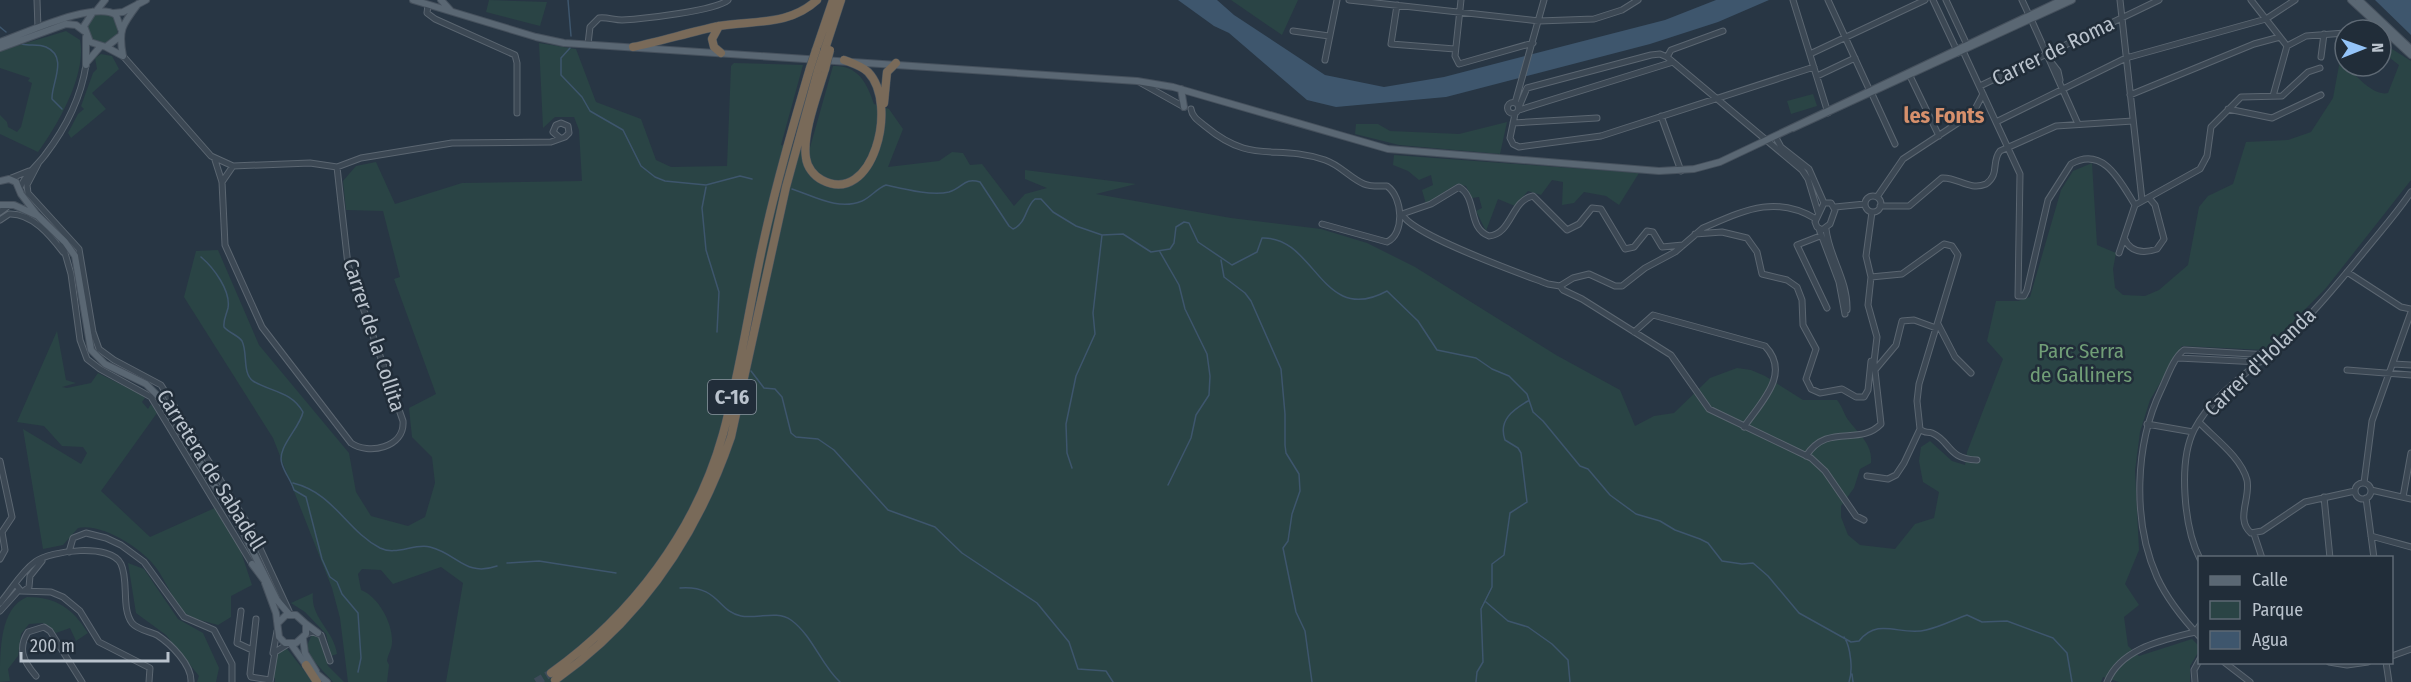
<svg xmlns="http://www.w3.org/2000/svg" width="2411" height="682" viewBox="0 0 2411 682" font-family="'Fira Sans Condensed',sans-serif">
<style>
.green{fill:#2a4445}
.water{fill:#3e566d}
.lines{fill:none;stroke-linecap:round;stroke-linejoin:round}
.stream{stroke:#3e566d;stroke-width:1.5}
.highway-tunnel{stroke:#3e4b59;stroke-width:8;stroke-dasharray:8 4;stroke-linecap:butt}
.minor-casing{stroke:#5b6671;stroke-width:7}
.major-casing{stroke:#46515d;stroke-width:8}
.highway-casing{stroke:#47535e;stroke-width:9}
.minor{stroke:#3c4854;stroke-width:5}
.major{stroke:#5a6773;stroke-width:6}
.highway{stroke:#796a59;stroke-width:8}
.highway-bridge-casing{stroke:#47535e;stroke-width:9;stroke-linecap:butt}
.highway-bridge{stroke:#796a59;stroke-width:8}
.labels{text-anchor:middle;stroke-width:5;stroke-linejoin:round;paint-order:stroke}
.shield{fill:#212d39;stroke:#8c96a1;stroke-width:1.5}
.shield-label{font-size:20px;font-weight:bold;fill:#bac3cd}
.street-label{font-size:21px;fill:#bac3cd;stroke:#212d39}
.park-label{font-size:21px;fill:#719e77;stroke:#212d39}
.neighbourhood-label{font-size:22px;font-weight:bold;fill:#d6906c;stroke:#212d39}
</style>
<rect width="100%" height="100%" fill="#283644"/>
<path class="green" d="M489,0l58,2 -7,24 -54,-14z
M1231,0h67l-16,35z
M88 28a15 15 0 1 1 30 0a15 15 0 1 1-30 0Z
M66,31l14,9c7,34 -22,85 -42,112l-38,-18v-19l7,7 1,5 9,5 4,-5 11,-44 -4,-2 2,-3 -30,-10v-17z
M2381,42l30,19v119l-85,108 -61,62 -83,-4 -32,54 -10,32 -5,39 4,79 -14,34 14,21 -15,12 4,29 11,10 53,-17 7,7v5l-9,15v16h-71l-16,-5 -2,5h-1655l17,-99 -22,-16 -48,17 -12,-14 -19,-1 -4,5 3,16c18,7 32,34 31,52 0,7 -4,12 -5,19l2,4 -2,17h-39l-8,-64 -8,-30 -59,-150 -89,-141 12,-46 22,-1 41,95 90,108 7,39 15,24 37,10 17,-9 10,-34 -3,-26 -20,-20 -3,-29 27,-14 -42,-115 6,-2 -17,-66 -37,-1 -3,-29 13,-15 20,-4 19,42 67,-21 120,-2 -3,-51 -5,-13h-19l-12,11 -4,-85 37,6 20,53 45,17 15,41 15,7 56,-1 4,-100 3,-3 69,2 -22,80 28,6 24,-85c25,-1 34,17 41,38l15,5 14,20 -15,38 51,-6 13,-9 11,1 7,12 12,-1 32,42 11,-12 22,-6 -22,-9v-9l111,14 -40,10 135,24 90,11 46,14 48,24 141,88 64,35 15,36 19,-10 20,-3 36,-35 27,-10 14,2 14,6 38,24h34c6,7 7,15 12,21 10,13 24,24 22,42l-11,6 -6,19 -13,18v11l7,18 12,10 35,4 20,-25 19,-6 5,-26 -16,-10 -4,-21 2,-14 9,-6 22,20 13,4 2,-13 36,-93 -16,-18 9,-40h22l12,-4 31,-107 12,-19 19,-8 5,82 19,8 -3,16 2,19 8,7 22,1 14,-6 29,-25 11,-58 9,-11 25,-12 13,-42 42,-2 23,-8 22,-34 7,-38c11,9 31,37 48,33l11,-28 -18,-14z
M101,54l11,2 7,13 -27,24 14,16 -35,29 -3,-5 10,-19 6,-5 -3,-3 12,-33 4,-4 -2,-11z
M1813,94l4,12 -26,8 -4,-13z
M1507,122l-7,32 -101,-9 -44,-11 1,-10h22l12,7 69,3z
M1394,155l245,18 -20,32 -13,-9 -22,-4 -10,11 -12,2 1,-23 -11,-2 -11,15 -13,-4 -13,15 -17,-7 -12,32 -10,-20 6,-3 -3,-11 -7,1 -6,-12 -9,-2 -31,20 -4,-14 11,-5 -2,-10 -12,5 -11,-9 -15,-6z
M57,331l9,49 10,3 -14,4 5,1 24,-5 7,-10 44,22 3,3 -3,4 6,7 3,-5 6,9 -56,78 49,46 67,-30 24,45 11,33 -21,11v21l-13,8c-9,-3 -22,-5 -30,-10 -11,-7 -23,-35 -31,-46 -15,-21 -55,-46 -79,-41l-15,17 -20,4 -20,-120 58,35 6,-11 -4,-6 -21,-1 -18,-20 -27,-4z
M128,563l16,6 34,50 25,14 16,35 -3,14h-19l2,-6 -33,-41 -30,-22z
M313,593c-3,25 21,37 24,61l-6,2 -5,-22 -21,-22 -14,-9z
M27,597c30,0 46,12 61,36l-12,8 -6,-13 -14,5 -13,-10 -14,1 -8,10 -3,22 -10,13 2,12 -10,1c0,-33 0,-74 27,-85z
M312,634l7,3 9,29 16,16h-11l-21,-23 -5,-13z
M284,647l4,3 25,32h-38v-4h-2l4,-27z"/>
<path class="water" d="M1178,0h39l17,15 91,60 59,12 60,-10 221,-57 51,-20h53l-51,22 -68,22 -204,53 -110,10 -29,-7 -78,-67 -15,-7z
M2375,0h36v35z"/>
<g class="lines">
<path class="stream" d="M568,0l3,36
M0,27l6,5
M22,44c8,2 16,0 24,3 23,10 5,37 6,52l10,10
M570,48l-9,10v17l21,22 8,14 33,19 18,36 14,11 10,4 41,4 34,-9 12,3
M706,187l-4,21 4,42 13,42 -2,40
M792,189c22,7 46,22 70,12 9,-4 14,-12 24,-16 18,4 45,11 63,7 14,-4 15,-15 31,-10l29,44 4,3c14,-6 12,-22 22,-30h6l12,13 23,14 26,9 21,-1 28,18 19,-3 4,-6 2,-16 8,-5 5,1 9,19 34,23 25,-13 5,-14c54,-2 59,89 125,53l31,30 19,29 39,8 16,11 17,7 18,18 6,18 10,9 37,45 8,3 22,26 26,19 24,7 15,9 25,9 8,4 14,18 20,3 11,-1 15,13 31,37 52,29 8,-1c20,-25 42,-4 67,-11 14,-3 27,-10 41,-15l15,7 25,-1 46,17 14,15 5,29
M1160,252l19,33 6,24 22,45 3,22 -1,19 -13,20 -5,23 -23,47
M201,257c13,11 30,34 27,51 -2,8 -5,12 -4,19 5,6 14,8 18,14 6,12 0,32 11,40 18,11 38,10 50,31 -3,16 -27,36 -21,52 3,10 9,16 12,26l12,7 16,62 8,18 7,5 5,12 16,19 3,45 -3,14
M1221,260l3,17 21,16 6,8 30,68 4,45v31l1,8 13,21 1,17 -8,23 -4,27 -5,7 13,64 9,19 7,51
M751,371l13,17 11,1 7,8 9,36 5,4 22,2 16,11 54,60 47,17 27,26 75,50 32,39 9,27 28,2 7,11
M1072,468l-5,-15 -1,-29 10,-48 19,-42 -2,-21 9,-78
M293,483c41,10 53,47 87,65 16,8 34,-5 50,-1 28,7 35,30 67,19
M507,563l32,-2 77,12
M680,588c39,-3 38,24 61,28 16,3 36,-6 50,4 22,16 30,45 49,62
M1486,602l22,19 20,6 24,17 16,16 2,22
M1844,637c7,10 9,34 5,45
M1852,674l1,8
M1476,682l1,-10 6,-10 -2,-53 11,-22v-23l12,-9 6,-42 17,-11 -6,-49 -3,-5 -13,-8c-7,-20 8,-30 23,-39"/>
<path class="highway-tunnel" d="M536,682l15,-9"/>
<g class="minor-casing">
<path id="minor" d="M37,0l1,28
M1349,0l190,21 55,-2 28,-9 16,-10
M1461,0l-6,56 4,8 74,-21
M1793,0l35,113
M1828,0l41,89
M1933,0l25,53
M1946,0l22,47
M2022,0l7,15
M2120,0l22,200
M2251,0l36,46
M428,5l-1,8 8,6 80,36 2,8v50
M1397,5l-6,39 64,5
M2031,19l47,105
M2364,30l15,-3
M1293,31l36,5
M1723,31l-52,19 -4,7 135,113 6,9 10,33
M588,44l2,-17 9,-9c8,-1 15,2 23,2 19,-1 93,-9 106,-20
M1963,51l57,123 -2,122h6l3,-6 21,-90 23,-36c33,-19 50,19 64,41
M1810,54l115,-54
M123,56l88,100 22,10 77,-3 27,4 24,-9 91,-15 99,-1 14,-5 4,-4 -1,-7 -7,-3 -5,2 -3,7 7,6
M2321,57l3,-23
M1325,60l12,-60
M2051,62l7,9 2,9
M1817,76l38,-18
M1910,76l29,60
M1141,83l43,24
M1980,86l179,-86
M1872,94l23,50
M2130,95l124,-51 26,-7
M2273,96l14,-50 19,-10 39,-3
M1507.5 108a5.5 5.5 0 1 1 11 0a5.5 5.5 0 1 1-11 0Z
M1515,103l29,-103
M1519,107l8,-19 124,-33 9,-1 7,3
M1191,109c1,8 8,12 14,17 48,40 69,17 120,34 15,5 25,18 39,24 7,3 16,2 23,2 16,11 18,48 0,56l-65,-18
M2228,109l44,9 49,-23
M1519,110l154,-48
M1515,114l-5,24 3,6 6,3 82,-11 213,-69
M1661,116l20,55
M1996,122l130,-64 140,-39 29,-19
M1513,123l84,-5
M1775,136l6,11 28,22 15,34
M215,160l7,22 3,63 37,82 89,116c17,12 54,5 52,-22l-55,-156 -11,-98
M38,164l-11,21 1,8 51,56 14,83 6,17 15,11 47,25 90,144 38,82
M9,179l20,-8
M222,182l11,-16
M20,188c5,-14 17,-22 25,-33 20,-26 36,-58 41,-90
M1865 204a8 8 0 1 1 16 0a8 8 0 1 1-16 0Z
M1877,197l26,-38 70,-46 10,-19
M2150,199l5,6 9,34 -7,10c-14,5 -27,3 -33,-11l11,-33 65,-36 7,-13 4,-29 30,-30 41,-1 26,-24 12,-4
M1824,203h7l4,7 -5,14 -8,6 -5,-3 -2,-5z
M1880,206h29l33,-28c16,-1 27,13 44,6 14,-10 5,-22 14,-33l56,-25 77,-5
M1835,207l30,-3
M0,212l7,-5
M0,220l9,-6c23,-1 41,21 54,38
M1819,229l20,53 6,32
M1826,229c3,28 22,51 21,81
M1695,234l27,-2 25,6 10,14 5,22 25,6 10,7 5,13 1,25 13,24 -10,30 5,10 9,4 22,-4 14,8h8l4,-7 3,-29 3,-1
M1820,236l-23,9 30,63
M61,239l10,35 9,66 7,19 13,10 51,28 101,167
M1683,245l-21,2 -9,-15 -6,-1 -13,16 -9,2 -24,-40 -9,-1 -13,16 -12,6 -34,-34c-22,4 -21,38 -44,40 -22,-8 -11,-38 -30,-49l-28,17 -29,10c9,21 120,60 146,70l12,2 13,-8 16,-4 26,12h7l23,-18 30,-16 28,-24c40,-17 72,-34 113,-9
M2119,253l5,-15
M2347,272l54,35 10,2
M1560,286l3,4 19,9 89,56 38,54 102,49 14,13 31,45 8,4
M1938,324l17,33 16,16
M1634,332l19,-17 112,31c27,28 -5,57 -21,81
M2178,358l82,4
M2393,364l18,1
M1875,370l21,-25 6,-24 12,-1 22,8
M2347,370l64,5
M2199,422c15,16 42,35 48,58 4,18 -12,39 4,53l11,-2 43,-29 50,-11
M2147,424l46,8
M1920,429c5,5 7,2 12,4 19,8 15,26 45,27
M1806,456c22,-34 53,-9 75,-32l-7,-62 3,-25 -9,-32 3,-28
M0,461l12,56 -10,15 3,18 -5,9
M1867,476l21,3 8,-4 8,-12 16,-34 -3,-28 2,-17 39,-129 -6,-9 -8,-2 -42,30 -31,3 -5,-21 6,-44
M2364,483l8,-62 39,-109
M2355 491a8 8 0 1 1 16 0a8 8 0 1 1-16 0Z
M2371,490l40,9
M2324,497l6,61
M2403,497l8,-44
M2366,498l8,60
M2254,534l8,24
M2371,536l40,11
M69,552l4,-14 13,-5 20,5 15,7 23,17 40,55 30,13 18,34v18
M2200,559c-16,-31 -22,-97 -6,-129 19,-37 60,-61 90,-89 29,-27 54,-58 79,-88 16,-20 34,-40 48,-61
M16,585l5,6 30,1 12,5 17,14 19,31 51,26 -1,14
M24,591l5,-4 1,-11 12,-15
M0,603c12,-14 21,-31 35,-41 16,-12 76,-19 86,2 8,17 0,44 11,59 6,7 17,8 25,12 14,9 35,30 34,47
M0,611l19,-21
M241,611l-4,32 15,7
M256,619l-6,55 1,3 19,3
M306,634l7,-2 8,3 9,26
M2200,637c-16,-17 -33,-38 -43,-60 -25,-56 -22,-133 4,-187 6,-12 12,-32 23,-40l85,5
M273,653l4,-22
M2392,656l19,-7
M2224,662l26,20
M2329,662l18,3 21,-3
M2386,662l3,20
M36,676c-12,-14 -19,-27 -8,-44l16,-5 6,4 32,51
M270,682l5,-30 13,-8
M2107,682c14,-34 56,-42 88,-50l5,-7
M2195,682l-1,-12 6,-11"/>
</g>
<g class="major-casing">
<path id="major" d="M413,0l123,37 28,6 573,38 36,6 215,62 271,22 35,-2 26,-7 342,-162
M441,0l10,11
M2351,0l60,55
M2359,0l52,49
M97,10l8,-10
M93,12l-9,14 6,16 16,5 13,-10
M114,13l9,-1 23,-12
M0,42c24,-8 95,-42 116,-27l5,14
M106,47l17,9
M0,48l66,-24 10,1 8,6
M123,56c-5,-26 -1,-31 15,-52
M87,62l13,-15
M86,65v-28
M1181,89l3,18
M1793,128l279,-128
M0,181l9,-2 7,3 5,12 16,21 28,27 10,14 16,94 14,14 41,20 14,14 82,132 35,70 12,14
M0,205h14l22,10
M252,564l12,16
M265,583l11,30 3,24 6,6h11l10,-9v-10l-10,-9h-10l-8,8
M306,624l12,9
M303,639l2,14 11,18
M291,644l15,21 21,17"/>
</g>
<g class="highway-casing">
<path id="highway" d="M719,26l-7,13 2,8 7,6
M633,47c29,-6 57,-15 86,-21 35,-6 70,0 98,-26
M825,49l16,-49
M816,50l17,-50
M825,69c-7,24 -23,65 -19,89 1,9 8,18 16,22 51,27 77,-76 46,-108 -6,-6 -16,-9 -24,-12
M884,103l3,-31 9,-9
M306,665l11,17
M551,673c81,-58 145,-142 172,-239 17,-62 26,-127 40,-190 13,-60 30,-118 47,-176
M555,680c87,-61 142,-144 176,-243l55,-250 32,-117"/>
</g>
<use href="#minor" class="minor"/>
<use href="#major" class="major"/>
<use href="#highway" class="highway"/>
<g class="highway-bridge-casing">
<path id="highway-bridge" d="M810,68l6,-18
M825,69l5,-19
M818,70l7,-21"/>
</g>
<use href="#highway-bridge" class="highway-bridge"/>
</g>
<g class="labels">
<rect class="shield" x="708" y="380" width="48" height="34" rx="4.5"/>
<g class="shield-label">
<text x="732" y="404">C-16</text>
</g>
<g class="street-label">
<text transform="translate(2053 51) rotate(-26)" y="7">Carrer de Roma</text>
<text transform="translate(374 335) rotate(72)" y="7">Carrer de la Collita</text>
<text transform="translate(2260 362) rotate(-44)" y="7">Carrer d'Holanda</text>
<text transform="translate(211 470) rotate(58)" y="7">Carretera de Sabadell</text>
</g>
<g class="park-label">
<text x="2081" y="358">Parc Serra<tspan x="2081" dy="24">de Galliners</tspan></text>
</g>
<g class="neighbourhood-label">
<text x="1944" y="123">les Fonts</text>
</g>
</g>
<rect x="2198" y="556" width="195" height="108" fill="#212d39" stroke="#5e6974" stroke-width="1.5"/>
<rect x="2210" y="576" width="30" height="9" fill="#5a6773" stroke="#5e6974" stroke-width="1.5"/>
<text x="2252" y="586" font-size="18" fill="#bac3cd">Calle</text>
<rect x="2210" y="601" width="30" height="18" fill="#2a4445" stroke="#5e6974" stroke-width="1.5"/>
<text x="2252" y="616" font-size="18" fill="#bac3cd">Parque</text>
<rect x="2210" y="631" width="30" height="18" fill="#3e566d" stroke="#5e6974" stroke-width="1.5"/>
<text x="2252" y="646" font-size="18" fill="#bac3cd">Agua</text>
<g transform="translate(2363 48) rotate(89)"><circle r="28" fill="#212d39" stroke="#5e6974" stroke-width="1.5"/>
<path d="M0-4.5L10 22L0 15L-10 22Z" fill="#94c4f8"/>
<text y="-9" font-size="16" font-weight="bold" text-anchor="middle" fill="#bac3cd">N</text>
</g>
<path d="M21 652v9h147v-9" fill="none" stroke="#bac3cd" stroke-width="3"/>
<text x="30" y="652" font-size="18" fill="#bac3cd" stroke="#212d39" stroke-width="4.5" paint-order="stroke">200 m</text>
</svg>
